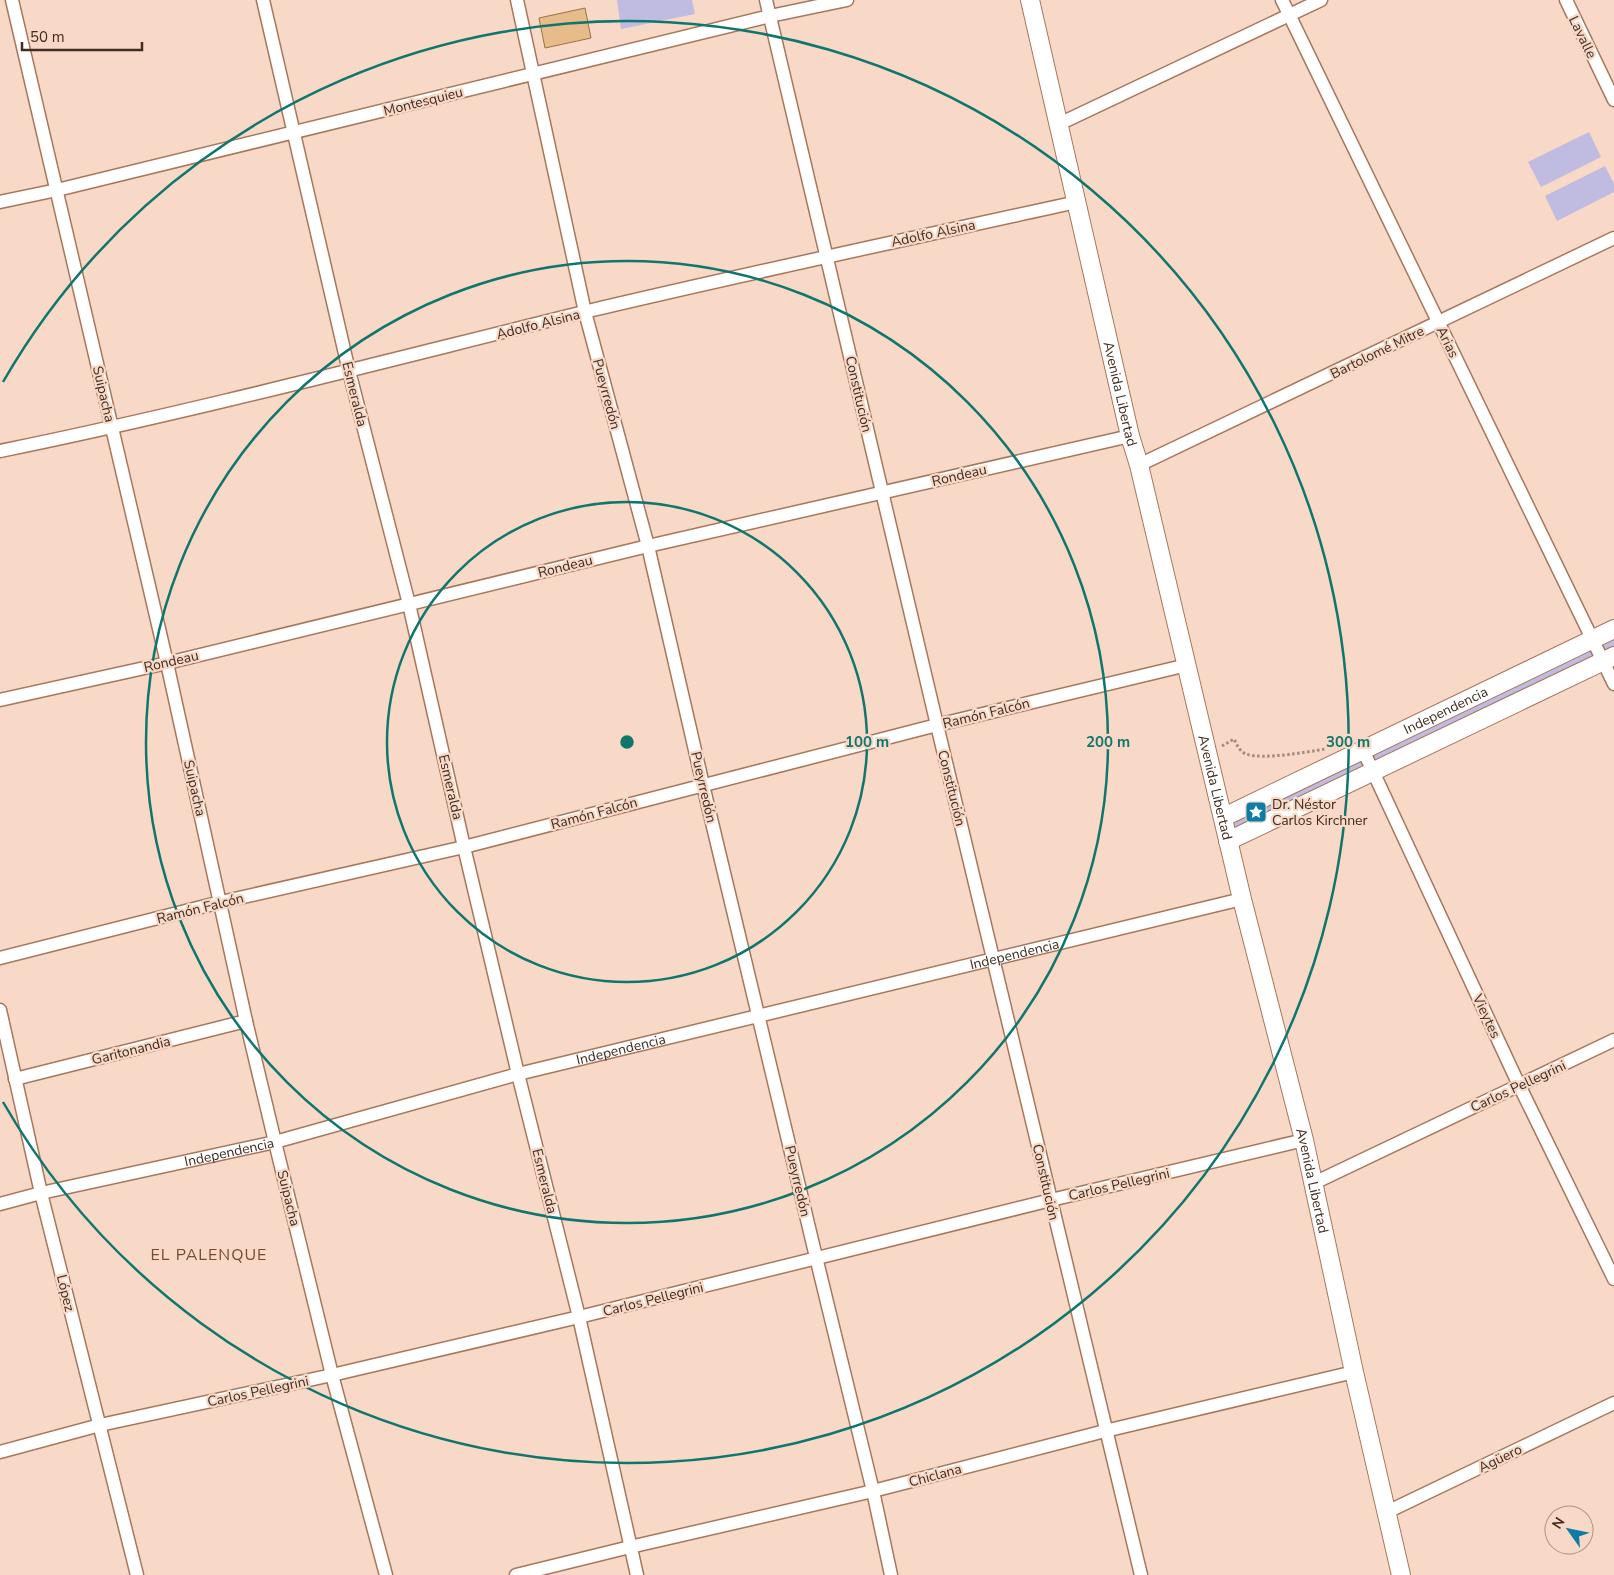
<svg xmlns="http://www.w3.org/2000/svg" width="1614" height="1575" viewBox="0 0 1614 1575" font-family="'Nunito Sans',sans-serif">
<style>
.green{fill:#bfbbe1}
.building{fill:#e7bb8a;stroke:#96734a}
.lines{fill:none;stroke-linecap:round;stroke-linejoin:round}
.street-casing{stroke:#a7775d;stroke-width:15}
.secondary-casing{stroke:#a7775d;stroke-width:20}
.path{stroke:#a68b7c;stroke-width:3;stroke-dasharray:2.5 2.5;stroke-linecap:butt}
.street{stroke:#fff;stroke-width:12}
.secondary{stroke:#fff;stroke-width:18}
.ring{fill:none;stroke:#0f766e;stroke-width:2.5}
.labels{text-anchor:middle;stroke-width:4.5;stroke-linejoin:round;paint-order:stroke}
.street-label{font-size:14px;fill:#402c20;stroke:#f8d8c6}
.poi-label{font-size:14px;fill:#402c20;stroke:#f8d8c6;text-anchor:start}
.quarter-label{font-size:16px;letter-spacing:1px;fill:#764a31;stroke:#f8d8c6}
.centre{fill:#0f766e;stroke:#f8d8c6;stroke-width:2.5}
.ring-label{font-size:15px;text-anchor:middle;font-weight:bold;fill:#0f766e;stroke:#f8d8c6;stroke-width:4.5;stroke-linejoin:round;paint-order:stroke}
</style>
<rect width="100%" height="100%" fill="#f8d8c6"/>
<path class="green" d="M617,0h75l3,14 -74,15z
M1589,132l12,25 -60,30 -13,-25z
M1605,166l9,18v8l-57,29 -12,-25z
M1614,629v27l-386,185 -4,-24z"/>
<path class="building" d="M585,8l6,30 -46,10 -6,-30z"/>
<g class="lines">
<g class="street-casing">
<g id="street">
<path d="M12,0l155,663 79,358 29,121 57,233 54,200"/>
<path d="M263,0l86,371 60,233 55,243 54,227 61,243 58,258"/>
<path d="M517,0l68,312 63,234 55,239 113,472 57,234 18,84"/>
<path d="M766,0l171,725 204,850"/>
<path d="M1282,0l332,684"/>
<path d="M1566,0l48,100"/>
<path d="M1059,124l262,-124"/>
<path d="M0,202l57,-12 713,-174 77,-16"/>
<path d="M0,451c196,-40 389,-91 584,-139 164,-39 329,-74 493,-110"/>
<path d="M1139,465l475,-227"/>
<path d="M0,700l167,-37 481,-117 482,-110"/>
<path d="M1363,750l156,335 95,194"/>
<path d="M0,958l221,-56 243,-55 473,-122 250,-60"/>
<path d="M0,1010l41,183 96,382"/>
<path d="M15,1079l231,-58"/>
<path d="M1314,1183l300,-143"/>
<path id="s1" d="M0,1204l41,-11 234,-51 243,-68 724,-175"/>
<path d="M0,1452l100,-27 232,-50 247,-58 472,-117 253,-60"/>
<path d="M1387,1512l227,-109"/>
<path d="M516,1575l114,-28 243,-56 232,-60 249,-59"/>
</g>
</g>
<g class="secondary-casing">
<g id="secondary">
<path id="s2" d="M1030,0l100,436 9,29 103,434 62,241 50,232 47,203"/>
<path id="s3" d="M1224,817l390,-188"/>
<path d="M1228,841l386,-185"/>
</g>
</g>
<path class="path" d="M1222,746l12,-7c3,6 6,13 12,15 17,6 61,-2 79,-5"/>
<use href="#street" class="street"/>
<use href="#secondary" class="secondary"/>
</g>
<g class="ring">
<circle cx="627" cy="742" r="240"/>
<circle cx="627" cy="742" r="481"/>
<path d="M3 382A721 721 0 1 1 3 1102"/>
</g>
<defs>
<g id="sight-square" transform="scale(1.125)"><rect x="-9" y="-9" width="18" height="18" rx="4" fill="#0c7da6" stroke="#f8d8c6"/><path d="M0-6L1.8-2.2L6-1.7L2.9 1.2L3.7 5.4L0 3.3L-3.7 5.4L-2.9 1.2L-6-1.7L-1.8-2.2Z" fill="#fff"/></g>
</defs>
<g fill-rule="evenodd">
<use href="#sight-square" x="1256" y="812"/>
</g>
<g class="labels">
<g class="street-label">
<text transform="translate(1583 37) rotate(64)" y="5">Lavalle</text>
<text transform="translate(423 101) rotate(-14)" y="5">Montesquieu</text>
<text transform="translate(933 233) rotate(-12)" y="5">Adolfo Alsina</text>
<text transform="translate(538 324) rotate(-14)" y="5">Adolfo Alsina</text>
<text transform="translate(1448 342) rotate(64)" y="5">Arias</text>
<text transform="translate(1377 352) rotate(-26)" y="5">Bartolomé Mitre</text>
<text transform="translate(104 394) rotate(77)" y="5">Suipacha</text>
<text transform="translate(355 394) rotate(76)" y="5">Esmeralda</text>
<text transform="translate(607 394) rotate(75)" y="5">Pueyrredón</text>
<text transform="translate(859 394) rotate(77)" y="5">Constitución</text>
<text dy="5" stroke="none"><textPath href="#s2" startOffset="404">Avenida Libertad</textPath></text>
<text transform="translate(959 475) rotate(-13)" y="5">Rondeau</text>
<text transform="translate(565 566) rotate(-14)" y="5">Rondeau</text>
<text transform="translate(171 661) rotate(-13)" y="5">Rondeau</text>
<text dy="5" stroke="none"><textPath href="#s3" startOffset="246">Independencia</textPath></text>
<text transform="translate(986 713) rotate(-14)" y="5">Ramón Falcón</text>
<text transform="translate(451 787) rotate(77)" y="5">Esmeralda</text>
<text transform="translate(704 787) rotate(77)" y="5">Pueyrredón</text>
<text dy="5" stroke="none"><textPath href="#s2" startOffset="809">Avenida Libertad</textPath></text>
<text transform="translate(195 788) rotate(77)" y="5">Suipacha</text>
<text transform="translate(952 788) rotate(76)" y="5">Constitución</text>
<text transform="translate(594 813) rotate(-15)" y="5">Ramón Falcón</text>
<text transform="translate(200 908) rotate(-14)" y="5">Ramón Falcón</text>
<text dy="5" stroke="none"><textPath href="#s1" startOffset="1045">Independencia</textPath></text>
<text transform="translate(1487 1016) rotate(65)" y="5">Vieytes</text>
<text transform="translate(131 1050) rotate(-14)" y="5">Garitonandia</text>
<text dy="5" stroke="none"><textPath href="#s1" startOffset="640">Independencia</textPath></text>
<text transform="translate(1518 1086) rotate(-25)" y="5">Carlos Pellegrini</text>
<text dy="5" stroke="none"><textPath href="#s1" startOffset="235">Independencia</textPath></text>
<text transform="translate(545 1181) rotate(76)" y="5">Esmeralda</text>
<text transform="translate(798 1181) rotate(77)" y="5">Pueyrredón</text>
<text dy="5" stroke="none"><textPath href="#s2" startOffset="1214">Avenida Libertad</textPath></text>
<text transform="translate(1046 1182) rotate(77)" y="5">Constitución</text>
<text transform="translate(1119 1184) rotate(-13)" y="5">Carlos Pellegrini</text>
<text transform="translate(289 1198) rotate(76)" y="5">Suipacha</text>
<text transform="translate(66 1293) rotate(76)" y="5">López</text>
<text transform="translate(653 1299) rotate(-14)" y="5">Carlos Pellegrini</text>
<text transform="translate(258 1391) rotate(-12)" y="5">Carlos Pellegrini</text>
<text transform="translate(1500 1458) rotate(-26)" y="5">Agüero</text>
<text transform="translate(935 1475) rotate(-15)" y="5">Chiclana</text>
</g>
<g class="poi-label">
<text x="1272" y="809">Dr. Néstor<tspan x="1272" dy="16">Carlos Kirchner</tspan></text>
</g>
<g class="quarter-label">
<text x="209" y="1260">EL PALENQUE</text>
</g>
</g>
<circle cx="627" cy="742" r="8" class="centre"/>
<g class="ring-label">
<text x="867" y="747">100 m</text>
<text x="1108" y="747">200 m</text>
<text x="1348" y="747">300 m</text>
</g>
<g transform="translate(1569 1530) rotate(303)"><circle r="24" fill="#f8d8c6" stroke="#ae9384"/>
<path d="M0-4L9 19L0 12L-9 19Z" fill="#0c7da6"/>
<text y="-8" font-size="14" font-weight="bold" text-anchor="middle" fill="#402c20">N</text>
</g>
<path d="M22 42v8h120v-8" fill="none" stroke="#402c20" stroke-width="2.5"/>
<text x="30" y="42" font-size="15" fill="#402c20" stroke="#f8d8c6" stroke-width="4" paint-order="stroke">50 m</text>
</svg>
